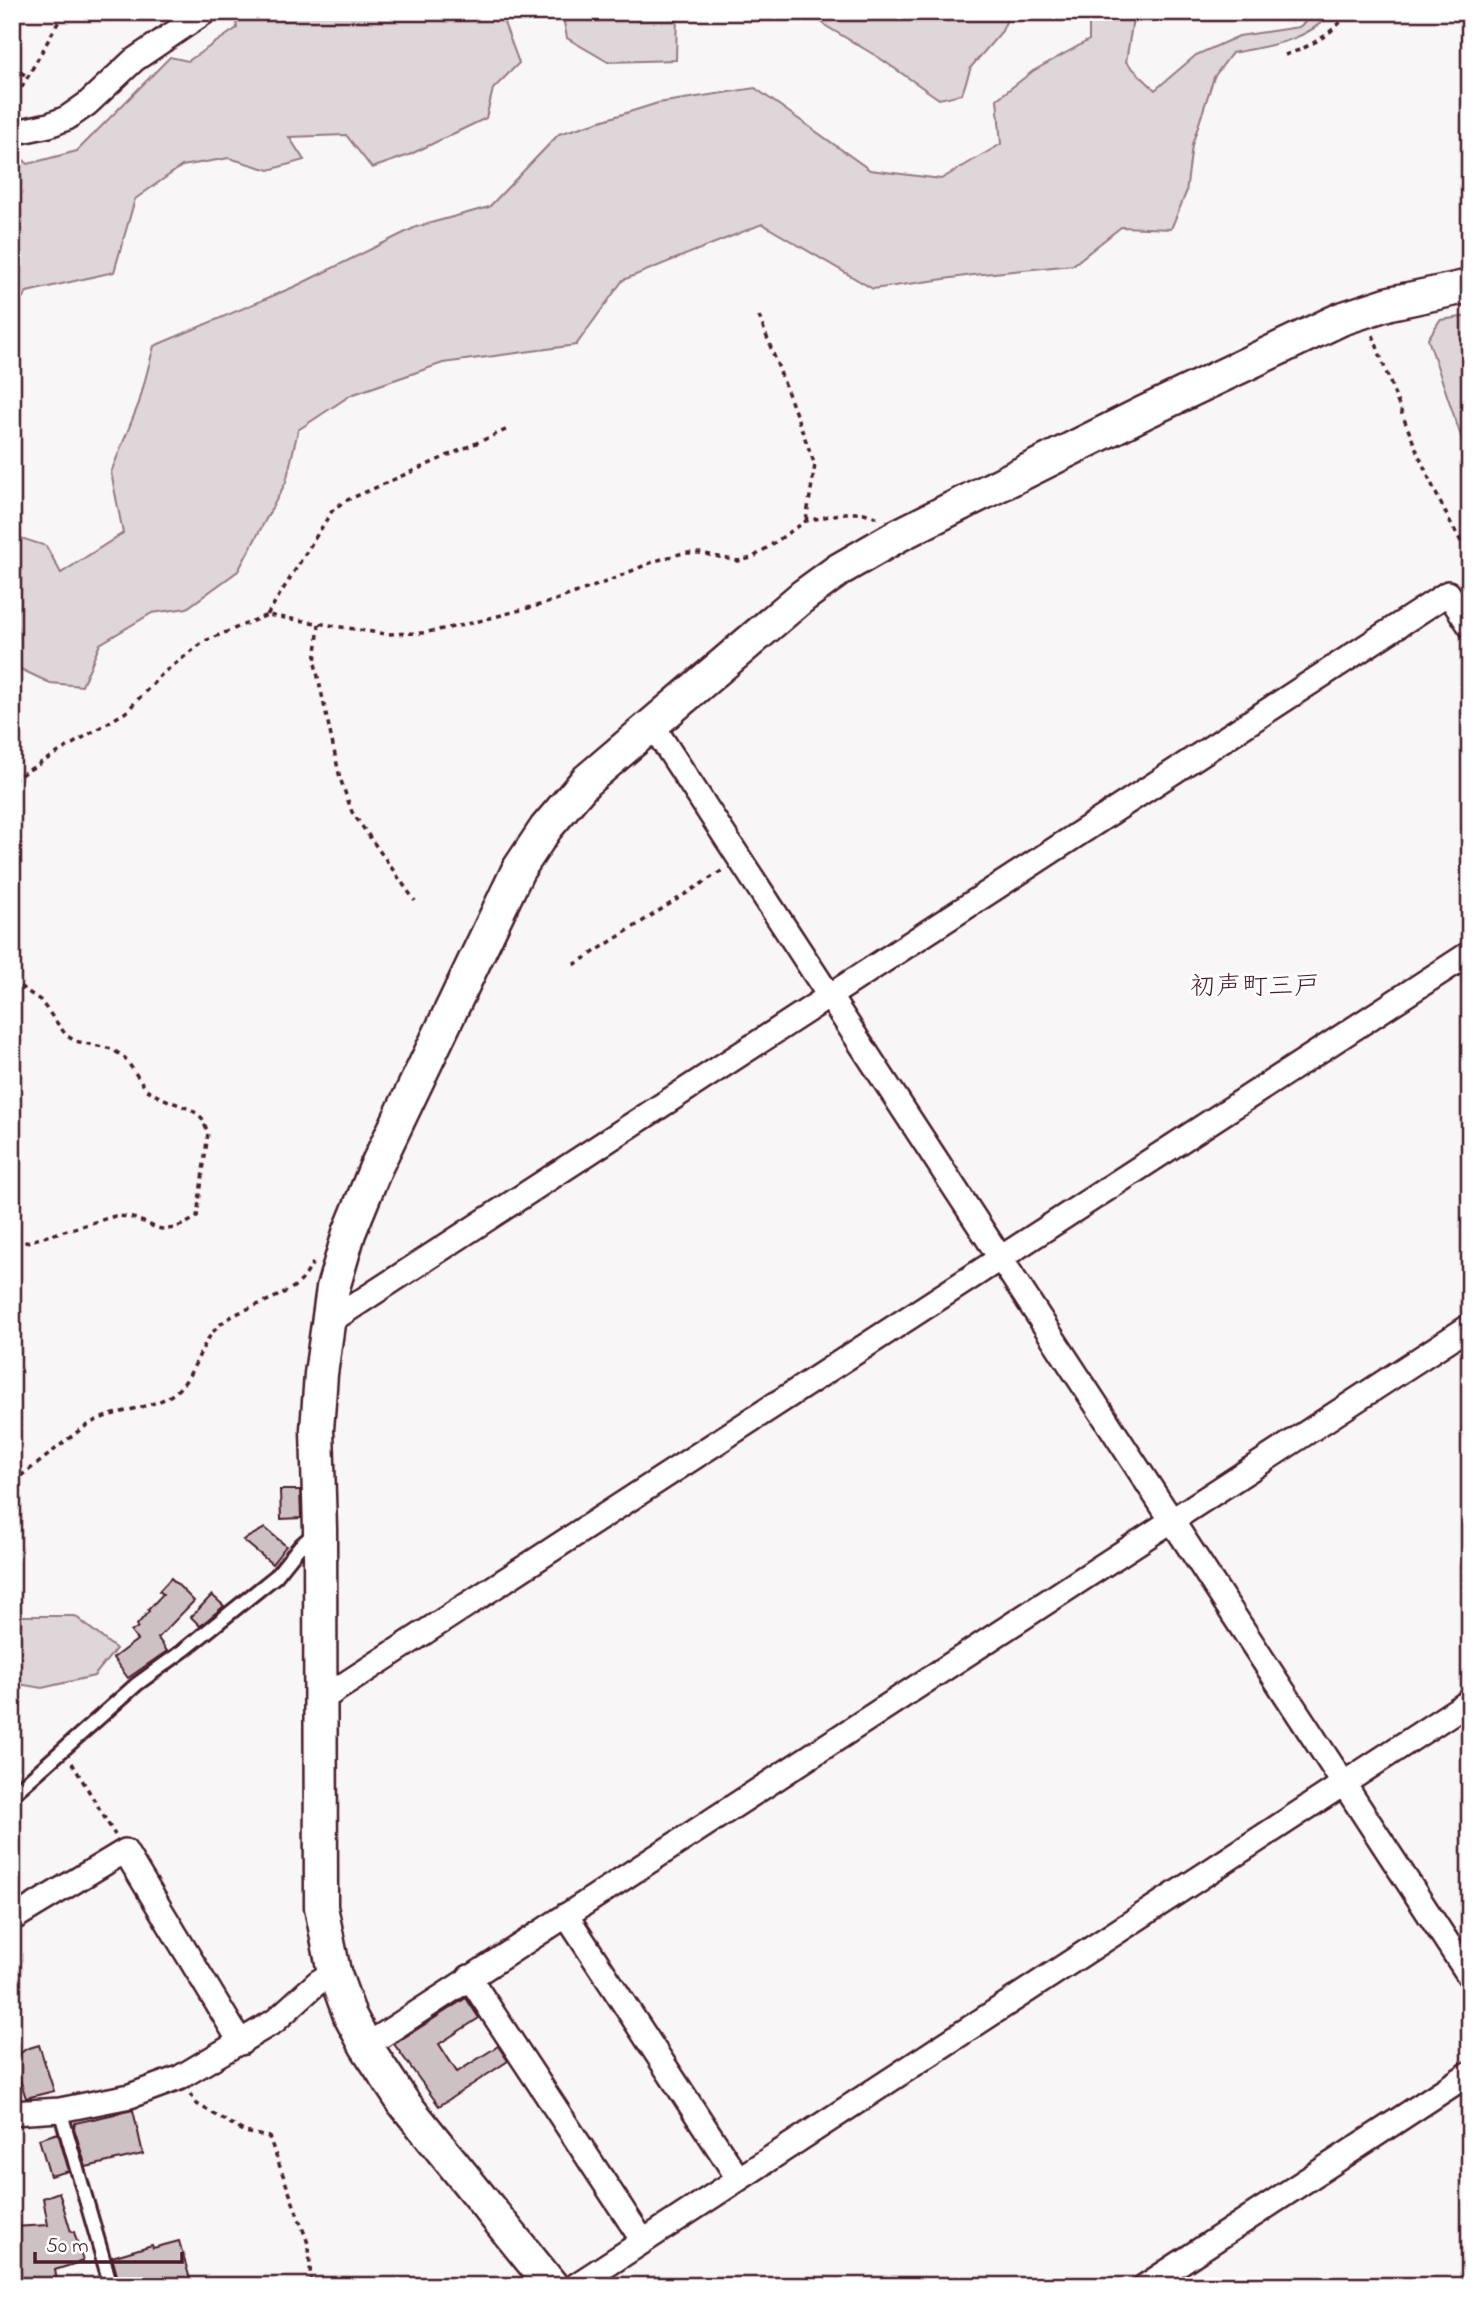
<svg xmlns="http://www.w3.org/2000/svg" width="1482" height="2298" viewBox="0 0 1482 2298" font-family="'Indie Flower','Klee One',sans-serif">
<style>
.green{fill:#ded6d9;stroke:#947a82;stroke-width:2}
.building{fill:#cdc1c4;stroke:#4a1f2b;stroke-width:2}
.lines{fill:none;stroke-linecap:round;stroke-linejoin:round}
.lane-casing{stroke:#4a1f2b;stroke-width:18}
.street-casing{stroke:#4a1f2b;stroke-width:28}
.secondary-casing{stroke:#4a1f2b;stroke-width:37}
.path{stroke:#4a1f2b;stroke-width:3.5;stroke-dasharray:5 5;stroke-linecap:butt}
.lane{stroke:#fff;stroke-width:12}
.street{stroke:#fff;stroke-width:23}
.secondary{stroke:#fff;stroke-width:32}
.labels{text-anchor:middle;stroke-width:6;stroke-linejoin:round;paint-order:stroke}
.quarter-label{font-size:26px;fill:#4a1f2b;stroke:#fff}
</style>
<rect width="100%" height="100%" fill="#f8f6f7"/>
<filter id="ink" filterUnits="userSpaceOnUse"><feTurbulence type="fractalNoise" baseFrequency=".0143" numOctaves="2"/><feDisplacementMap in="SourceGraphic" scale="14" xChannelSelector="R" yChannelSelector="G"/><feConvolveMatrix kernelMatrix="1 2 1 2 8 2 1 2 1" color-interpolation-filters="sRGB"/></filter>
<g filter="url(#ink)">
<path class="green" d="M235,12h265l19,51 -26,26 -7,29 -77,37 -37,13 -26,-33 -57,2 15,23 -35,10 -40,-12 -47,8 -47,33 -21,73 -87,20 -15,19v-161l16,14 49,-13 93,-94 18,4 49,-33z
M562,12h115l-1,48 -68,2 -41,-24z
M812,12h198l-8,19 -31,36 -9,27 -23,5 -61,-42 -52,-31z
M1089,12h45l-8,50 29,28 41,-35 43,-19 60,-9 19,-15h14c-25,30 -64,34 -100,41l-18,24 -22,68 -6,48 -15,36 -50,-2 -48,38 -100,10 -100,14 -111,-65 -139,56 -47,65 -133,18 -92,32 -53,35 -12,52 -48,89 -51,37 -35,5 -52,31 -18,42 -32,-3 -38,-18v-130l34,11 15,27 62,-40 -12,-61 28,-69 15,-57 142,-60 120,-59 73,-20 70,-73 99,-31 97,-15 115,82 71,9 60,-35 -4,-45 36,-28 56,-31z
M1470,316v147l-42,-124 12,-19z
M12,1616h63l41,33 -22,27 -52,12 -30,-5z"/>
<path class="building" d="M280,1490h20l1,28 -20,1z
M265,1528l21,18 -14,18 -29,-24z
M171,1578l23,23 -36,37 9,13 -39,27 -15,-20 24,-18 -6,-8 7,-5 -1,-2 12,-14 -1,-1 15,-16 -4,-3z
M212,1595l12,11 -24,20 -9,-9z
M466,1998l13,20 -40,26 18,28 41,-26 10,15 -69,45 -45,-62z
M39,2045l15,46 -28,7 -13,-39 13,-10z
M133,2110l10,44 -57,13 -12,-39 1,-5z
M58,2133l11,38 -19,5 -11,-37z
M59,2192l12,40h3l9,29 -28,9 3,16h-42l-3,-59 35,-2 -5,-27z
M179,2241l13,45h-24l-3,-7 -24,7h-21l-8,-29 40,-12 1,3z"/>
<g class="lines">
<g class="lane-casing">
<path id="lane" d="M12,1795l125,-111 47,-34 92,-74 24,-30 17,-15
M60,2110l51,176"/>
</g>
<g class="street-casing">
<path id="street" d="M12,133l37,-8 18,-7 20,-14 47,-44 71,-48
M651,723l819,1254
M326,1324l1122,-731 22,33
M319,1701l1151,-748
M566,1915l172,263
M12,1919l113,-68 116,192
M469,1977l174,264
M366,2046l1104,-720
M12,2113l48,-3 70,-14 49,-18 96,-57 43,-39 16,-10
M575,2286l895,-585
M1145,2286l325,-213"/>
</g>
<g class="secondary-casing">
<path id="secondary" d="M552,2286l-149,-184 -37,-56 -16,-30 -16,-44 -13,-65 -1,-378 -3,-99 4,-56 12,-86 16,-55 27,-66 142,-297 28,-42 40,-47 217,-185 37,-27 59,-34 246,-123 196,-93 49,-16 80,-17"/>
</g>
<path class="path" d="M1285,55c28,-9 46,-21 65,-43
M12,67l15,9
M12,105l52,-93
M759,316l56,149 -9,56
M1373,335c26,74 57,156 97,222
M267,615l65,-104 11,-9 165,-73
M319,624l-4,39 25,115 12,34 63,89
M12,780l114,-68 37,-39 42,-32 62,-26 118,19 37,-1 42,-8 83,-22 59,-21 49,-21 28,-8h17l38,8 14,-3 54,-37 38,-8h20l15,5
M574,965l149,-95
M12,981l28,19 26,35 9,6 37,8 13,9 21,31 13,8 33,13 10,8 6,15 -11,84c-46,28 -40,-1 -82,-1l-95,28 -8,-1
M12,1481c28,-16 50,-40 77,-57 24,-14 67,-16 85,-31 24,-18 24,-54 52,-73 23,-15 54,-20 75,-39 5,-5 8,-12 12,-18
M72,1763l43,72
M190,2094l7,10 48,28 24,5 40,109 2,40"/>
<use href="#lane" class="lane"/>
<use href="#street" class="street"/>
<use href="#secondary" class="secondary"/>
</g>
</g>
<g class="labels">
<g class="quarter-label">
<text x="1255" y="994">初声町三戸</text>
</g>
</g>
<rect width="1482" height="2298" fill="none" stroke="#fff" stroke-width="42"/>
<rect x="21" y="21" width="1440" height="2256" fill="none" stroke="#4a1f2b" stroke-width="2.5" filter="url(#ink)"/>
<path d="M35 2252v10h147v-10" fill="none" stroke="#4a1f2b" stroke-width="3.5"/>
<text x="46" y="2252" font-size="21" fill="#4a1f2b" stroke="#ffffff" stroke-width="5" paint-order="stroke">50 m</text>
</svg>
